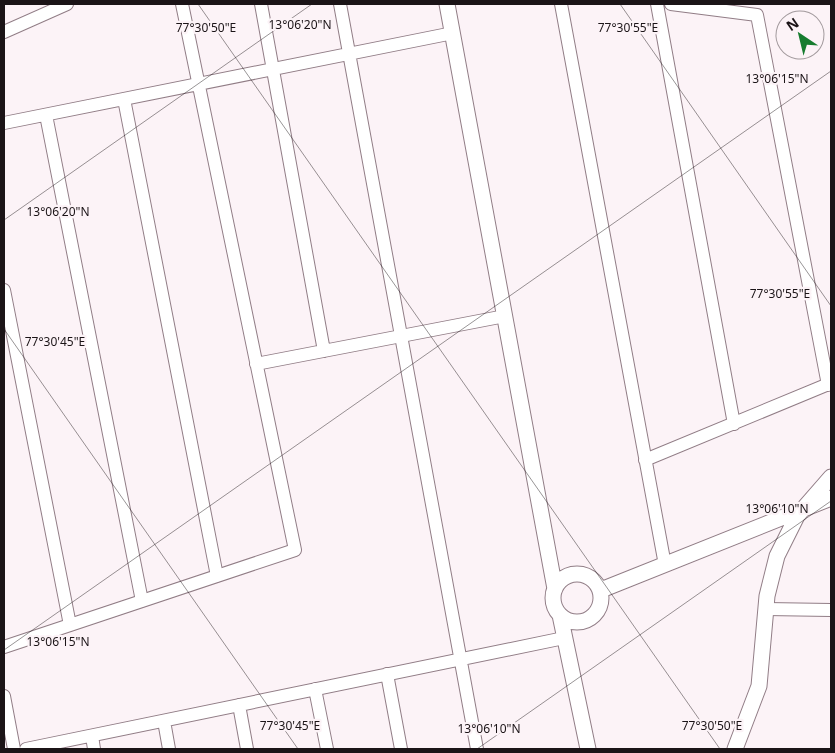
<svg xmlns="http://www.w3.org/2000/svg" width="835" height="753" viewBox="0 0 835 753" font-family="'Noto Sans',sans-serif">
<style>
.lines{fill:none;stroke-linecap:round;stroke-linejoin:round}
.minor-casing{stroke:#917d86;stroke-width:14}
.tertiary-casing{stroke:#917d86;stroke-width:17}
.minor{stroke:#fff;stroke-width:12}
.tertiary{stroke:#fff;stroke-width:15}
.ticks{fill:none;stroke:#1b1417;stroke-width:1;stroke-opacity:0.45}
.ticks-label{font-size:12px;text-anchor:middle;fill:#1b1417;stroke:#fcf3f7;stroke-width:4.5;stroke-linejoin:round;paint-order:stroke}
</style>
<rect width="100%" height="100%" fill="#fcf3f7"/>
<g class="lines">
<g class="minor-casing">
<path id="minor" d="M261,4l63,347
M340,4l137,745
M561,4l104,561
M657,4l77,420
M671,4l86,11 71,370
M4,32l63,-28
M124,99l93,477
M46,115l96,486
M4,123l449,-90
M4,290l66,335
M256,364l249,-48
M645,460l186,-77
M766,609l65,1
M4,647l291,-97 -113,-546
M387,674l14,75
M315,689l12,60
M4,696l10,53
M239,705l8,44
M164,721l5,28
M92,736l2,13
M26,749l538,-111"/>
</g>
<g class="tertiary-casing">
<path id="tertiary" d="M447,4l108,585
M553 598a24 24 0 1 1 48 0a24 24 0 1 1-48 0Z
M601,590l230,-92
M560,615l28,134
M735,749l24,-63 8,-90 10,-40 20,-40 34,-39"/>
</g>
<use href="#minor" class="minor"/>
<use href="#tertiary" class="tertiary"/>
</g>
<path class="ticks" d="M198,4l522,745M620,4l211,302M4,220l308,-216M4,329l294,420M4,650l827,-579M477,749l354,-248"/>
<g class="ticks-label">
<text x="300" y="29">13°06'20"N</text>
<text x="206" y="32">77°30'50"E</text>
<text x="628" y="32">77°30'55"E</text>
<text x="777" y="83">13°06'15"N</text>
<text x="58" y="216">13°06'20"N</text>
<text x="780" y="298">77°30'55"E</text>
<text x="55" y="346">77°30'45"E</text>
<text x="777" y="513">13°06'10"N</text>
<text x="58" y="646">13°06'15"N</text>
<text x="290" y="730">77°30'45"E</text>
<text x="712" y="730">77°30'50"E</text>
<text x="489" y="733">13°06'10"N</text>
</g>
<rect width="835" height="753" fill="none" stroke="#1b1417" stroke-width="10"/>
<g transform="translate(800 35) rotate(325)"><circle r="24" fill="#fcf3f7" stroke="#a29a9d"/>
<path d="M0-4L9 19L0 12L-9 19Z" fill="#167c2f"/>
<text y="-8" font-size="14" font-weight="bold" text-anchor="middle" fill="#1b1417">N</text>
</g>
</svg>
